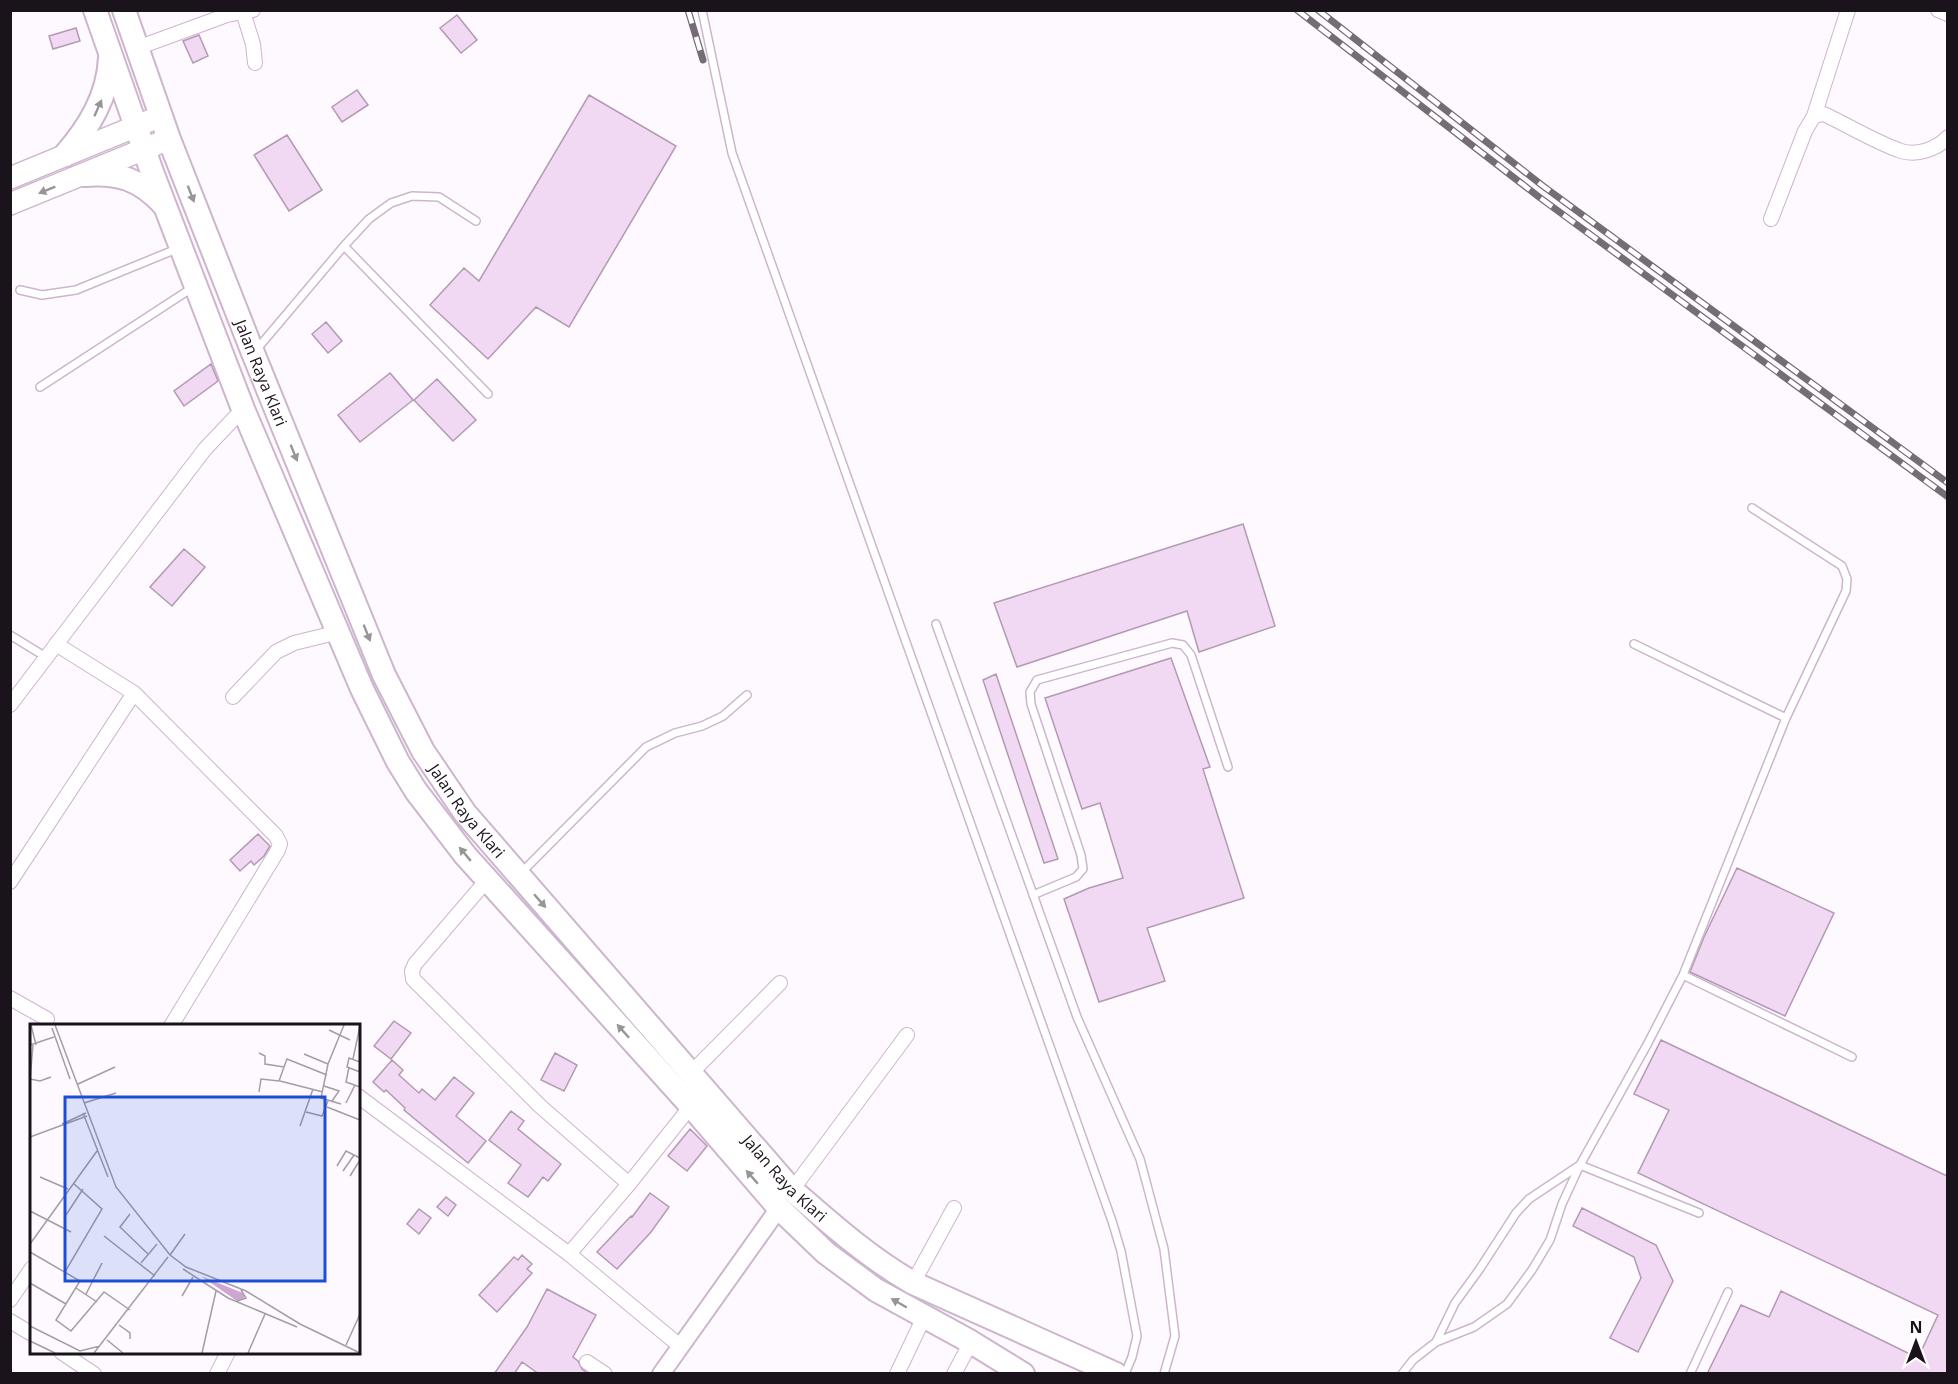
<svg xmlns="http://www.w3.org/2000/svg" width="1958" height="1384" viewBox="0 0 1958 1384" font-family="'Open Sans',sans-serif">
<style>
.building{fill:#f2d9f3;stroke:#b29ab3;stroke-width:1.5}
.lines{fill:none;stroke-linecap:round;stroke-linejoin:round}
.service-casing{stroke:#cdb5ce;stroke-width:10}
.minor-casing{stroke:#cdb5ce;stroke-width:16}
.tertiary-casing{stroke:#cdb5ce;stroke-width:20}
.primary-casing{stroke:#cdb5ce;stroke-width:24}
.trunk-casing{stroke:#cdb5ce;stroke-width:26}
.service{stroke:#fff;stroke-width:7}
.minor{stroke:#fff;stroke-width:14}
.tertiary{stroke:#fff;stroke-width:16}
.primary{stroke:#fff;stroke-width:21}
.trunk{stroke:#fff;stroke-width:22}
.rail-casing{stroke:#746d75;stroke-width:7}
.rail{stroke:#fff;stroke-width:4.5;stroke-dasharray:14;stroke-linecap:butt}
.oneway{fill:#989599}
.labels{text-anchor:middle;stroke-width:4.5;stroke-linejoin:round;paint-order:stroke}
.street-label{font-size:16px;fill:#1b131c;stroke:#fff}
.inset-road{fill:none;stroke:#a39da4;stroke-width:1.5}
.view{fill:#1d4ed8;fill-opacity:0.15;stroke:#1d4ed8;stroke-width:3}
.inset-edge{fill:none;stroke:#1b131c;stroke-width:3}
</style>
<rect width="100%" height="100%" fill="#fef9fe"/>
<path class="building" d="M457,15l20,25 -16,13 -21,-25z
M76,28l4,13 -27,8 -4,-13z
M199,35l9,21 -15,7 -10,-22z
M357,90l11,15 -26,17 -10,-15z
M589,95l87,51 -107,181 -33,-20 -48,52 -58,-54 34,-37 15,13z
M287,135l35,55 -33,21 -35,-56z
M326,322l16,19 -14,12 -16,-19z
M211,364l7,17 -34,25 -10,-15z
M390,373l23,27 -53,42 -22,-27z
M437,379l39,41 -23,21 -39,-41z
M1243,524l32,102 -76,26 -12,-41 -170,56 -23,-64z
M184,549l21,18 -33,39 -22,-19z
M1171,658l39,109 -7,2 41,129 -97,30 18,53 -66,21 -35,-103 25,-11 34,-10 -23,-75 -18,6 -37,-111z
M996,674l62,185 -14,4 -61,-183z
M258,834l12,12 -6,10 -10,9 -3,-4 -11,10 -10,-11z
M1737,868l97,45 -49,103 -95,-44 14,-35z
M394,1021l17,12 -20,26 -17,-13z
M1661,1040l286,136v198h-240l34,-69 28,12 12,-26 137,67 20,-43 -300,-142 31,-63 -35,-16z
M555,1053l22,12 -13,26 -23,-11z
M392,1060l11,10 -4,5 20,18 3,-4 13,11 19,-23 20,16 -18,23 30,25 -18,22 -64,-53 1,-2 -19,-18 -2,2 -11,-10z
M511,1111l13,10 -6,8 43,35 -13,17 -5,-4 -15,20 -20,-14 13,-18 -32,-25z
M690,1129l17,17 -20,25 -19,-15z
M650,1193l19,14 -18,25 -34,37 -20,-17 34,-36 1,1z
M446,1197l10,8 -8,11 -11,-9z
M1582,1208l74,37 17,36 -35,71 -28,-14 31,-60 -7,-21 -61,-31z
M419,1209l12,9 -12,16 -12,-10z
M522,1255l10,9 -5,5 5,4 -35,39 -18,-17 35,-38 4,3z
M547,1289l49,26 -23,42 5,4 4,8 6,5h-49l-17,-12 -8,12h-20l33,-47z"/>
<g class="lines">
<g class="service-casing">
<path id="service" d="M702,10l30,143 380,1068 9,30 16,85 -5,21 -7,17
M344,246l144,148
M20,290l22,5 34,-5 103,-42
M257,349l87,-103 25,-27 22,-16 21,-7 27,1 37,24
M40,387l152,-99
M936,624l141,393 63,142 24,90 11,87 -11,38
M10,635l36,22
M1634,644l152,74
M522,872l124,-125 29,-14 27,-7 21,-10 24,-21
M1033,895l43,-18 7,-8 -2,-14 -50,-151 -1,-12 7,-12 135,-37 11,2 8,10 37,112
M1683,975l169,82
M1436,1342l19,-39 24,-33 37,-57 13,-14 51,-34 119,48
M1402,1374l11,-14 23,-18 38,-15 33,-23 25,-34 18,-30 12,-36 18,-39 68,-122 35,-68 103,-257 60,-127 1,-12 -5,-13 -90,-58
M1690,1374l38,-82"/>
</g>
<g class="minor-casing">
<path id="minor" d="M1938,10l10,4
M243,12l10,32 2,19
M137,48l90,-33 26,-5
M1814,116l10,-2c23,11 53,29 77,37 16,5 36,-2 47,-14
M1771,219l34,-88 9,-15 34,-106
M56,644l78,49 142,143 4,8 -2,6 -107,176
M233,697l43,-45 18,-9 45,-11
M10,705l195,-256 38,-40
M487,880l-72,84 -3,7 1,8 127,127 89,78
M10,882l124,-189
M10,998l37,21
M690,1074l90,-91
M358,1096l211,158 111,92
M792,1190l115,-155
M569,1254l60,-70 62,-78
M913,1283l41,-75
M10,1300l22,-32
M10,1321l22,13
M61,1352l33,22
M587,1362l18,12
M217,1374l11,-22
M897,1374l27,-57
M954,1374l17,-32"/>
</g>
<g class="tertiary-casing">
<path id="tertiary" d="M661,1374l118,-166"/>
</g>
<g class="primary-casing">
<path id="primary" d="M10,178l151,-62
M10,204l159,-65"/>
</g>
<g class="trunk-casing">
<g id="trunk">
<path d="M95,10l57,162 91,237 119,280 36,73 18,29 49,64 226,251 88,102 47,45 50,37 95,52 52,32"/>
<path id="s1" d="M124,10l45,129 84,214 131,322 39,76 42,62 327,377c39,34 76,67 121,93l203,91"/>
<path d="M65,155c24,-28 43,-58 45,-97"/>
<path d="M84,175c34,-3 56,4 80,30"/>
</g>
</g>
<use href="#service" class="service"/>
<use href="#minor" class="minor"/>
<use href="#tertiary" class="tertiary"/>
<use href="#primary" class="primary"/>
<use href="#trunk" class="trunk"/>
<g class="rail-casing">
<path id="rail" d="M688,10l15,50
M1297,10l242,187 409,300
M1318,10l225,176 405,297"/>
</g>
<use href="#rail" class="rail"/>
</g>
<defs><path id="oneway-solid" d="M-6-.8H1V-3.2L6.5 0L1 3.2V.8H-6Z" transform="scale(1.5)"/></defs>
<g class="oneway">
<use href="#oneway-solid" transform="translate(98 108) rotate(-66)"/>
<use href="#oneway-solid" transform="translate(47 190) rotate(158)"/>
<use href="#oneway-solid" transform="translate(191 194) rotate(69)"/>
<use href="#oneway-solid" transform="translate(294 453) rotate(68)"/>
<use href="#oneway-solid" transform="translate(367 633) rotate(68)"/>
<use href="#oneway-solid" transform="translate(465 854) rotate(-130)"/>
<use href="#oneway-solid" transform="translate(540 901) rotate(49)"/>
<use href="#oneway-solid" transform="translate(623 1031) rotate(-132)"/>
<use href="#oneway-solid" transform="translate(752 1177) rotate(-131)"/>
<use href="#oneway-solid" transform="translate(899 1303) rotate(-150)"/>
</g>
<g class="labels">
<g class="street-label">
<text dy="6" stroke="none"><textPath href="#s1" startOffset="388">Jalan Raya Klari</textPath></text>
<text dy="6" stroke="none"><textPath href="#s1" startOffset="874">Jalan Raya Klari</textPath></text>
<text dy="6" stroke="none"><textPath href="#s1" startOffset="1360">Jalan Raya Klari</textPath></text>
</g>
</g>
<g transform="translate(30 1024)">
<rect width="330" height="330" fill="#fef9fe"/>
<path d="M171,252l42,17 2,4 -8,4z" fill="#cfa5d1"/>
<path class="inset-road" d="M1,1l5,20M25,1l61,162 54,68 16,12 60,24 54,33 60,29M22,4l18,51M299,6l21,10M0,21l24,-8M229,29l6,3v8l19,3 3,-8 40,16M274,30l24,10M323,35l7,-33M330,38l-11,-4 -2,9 13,5M319,43l-3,15 14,5M0,55l3,-34M0,55l10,2 11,-4M250,57l43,11M48,60l37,-17M294,62l15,5 -7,10M229,68l2,-13 18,2 5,-14M54,79l32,-10M316,79l9,-18M311,80l-20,-6 7,-34 16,-39M297,83l33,13M276,88l16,4 6,-15M53,89l25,64M32,100l24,-11M270,102l13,-37M0,113l57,-21M307,142l9,-15 14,7M313,147l11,-16M320,152l10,-16M10,153l28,12M0,187l41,21M100,190l-10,13 28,27M36,191l17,-26M74,212l51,40M0,220l67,-93M0,228l50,29 -24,39 15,11 33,-39 26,18M140,231l15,-21M111,239l16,-19M153,245l45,29 69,29M35,248l37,-63 -29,-26M0,259l36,21M46,264l21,14M56,270l16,-31M152,272l11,-19M207,277l9,-3 -5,-8M89,301l11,8v6M0,302l50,25 20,-5M77,316l16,13M0,317l25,12M316,321l14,-31M64,329l74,-96M172,329l14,-62M218,329l17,-39"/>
<path class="view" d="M35,73h260v184h-260z"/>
<rect width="330" height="330" class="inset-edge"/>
</g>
<rect width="1958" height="1384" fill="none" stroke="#1b131c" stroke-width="24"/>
<g transform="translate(1916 1342)" stroke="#ffffff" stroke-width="4.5" paint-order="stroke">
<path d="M0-4.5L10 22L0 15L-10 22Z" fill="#1b131c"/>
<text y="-9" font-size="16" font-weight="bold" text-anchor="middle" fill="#1b131c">N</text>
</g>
</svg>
